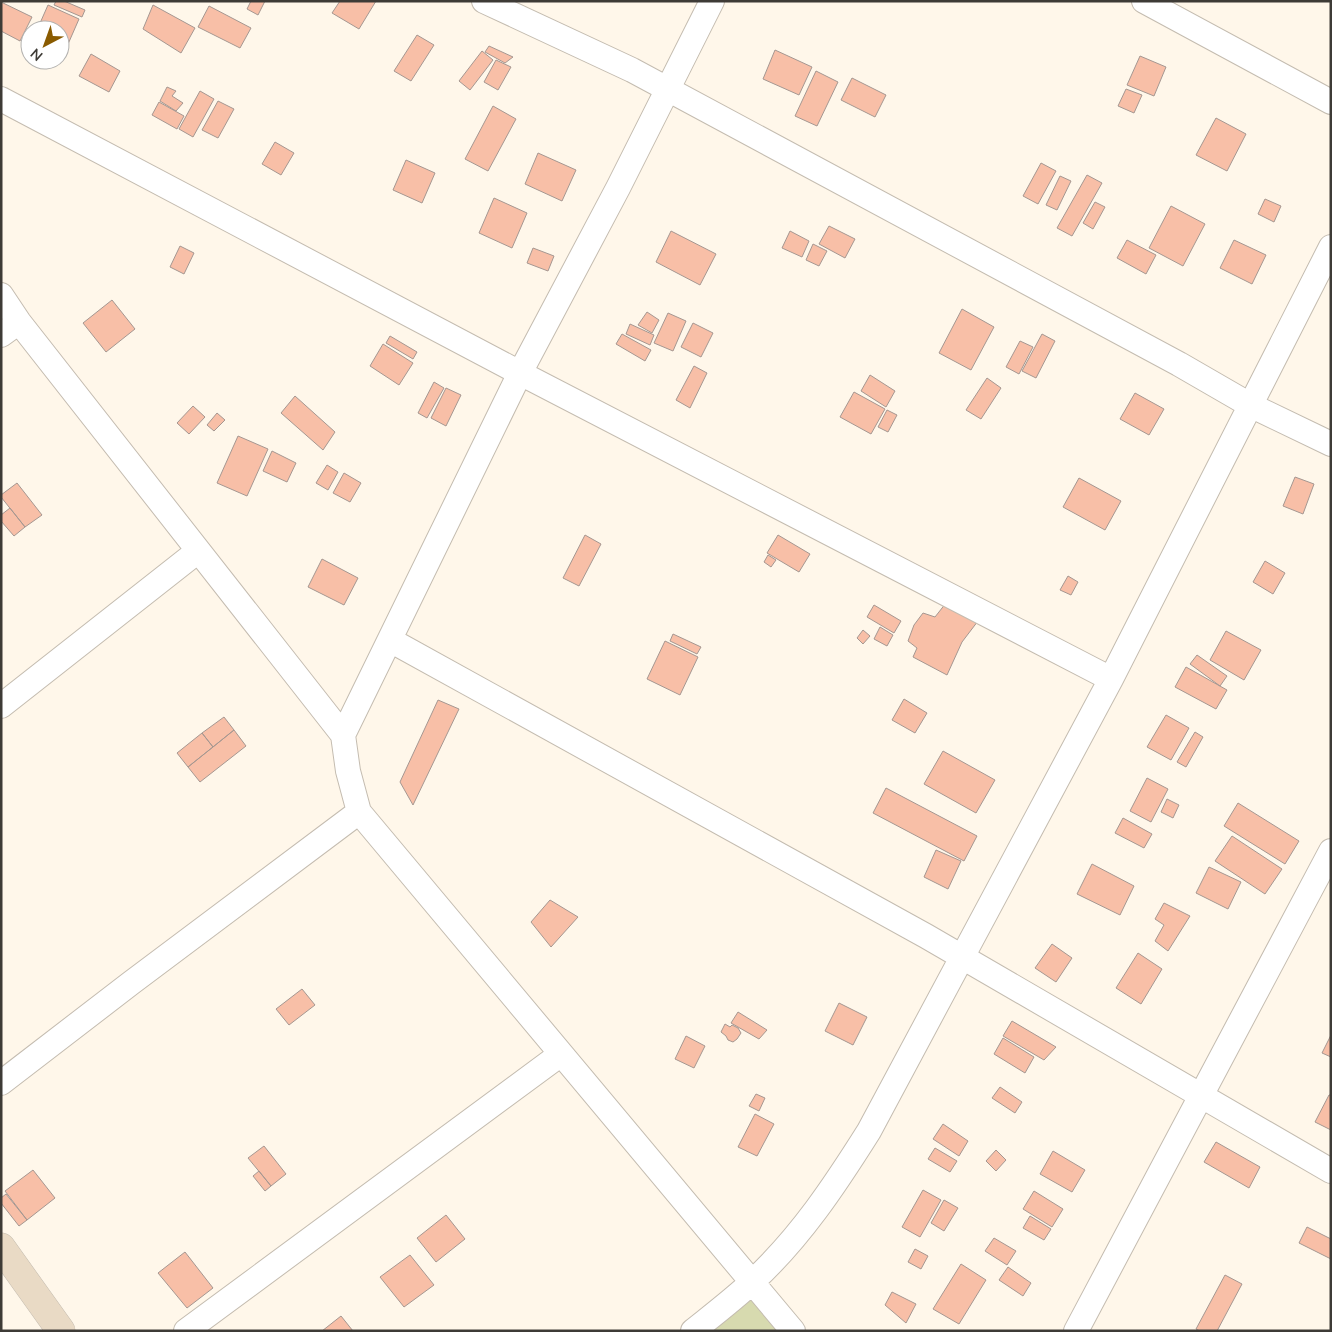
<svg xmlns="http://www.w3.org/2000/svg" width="1332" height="1332" viewBox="0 0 1332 1332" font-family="Mulish,sans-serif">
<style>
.green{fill:#d7daaf}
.building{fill:#f8bfa7;stroke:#a59791}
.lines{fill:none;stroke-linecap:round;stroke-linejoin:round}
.street-casing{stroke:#c4bcb0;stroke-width:26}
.secondary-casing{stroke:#c4bcb0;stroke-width:29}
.street{stroke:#fff;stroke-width:24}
.secondary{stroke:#e9dac5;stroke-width:28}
</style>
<rect width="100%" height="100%" fill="#fff7ea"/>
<path class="green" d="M749,1294l30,37h-73z"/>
<path class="building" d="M56,1h8l21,9 -3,7 -28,-12z
M251,1h14l-7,14 -11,-6z
M340,1h36l-17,28 -27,-16z
M1,2l31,15 -12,24 -19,-10z
M48,5l31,14 -14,32 -5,-2v-19h-23z
M153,5l42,23 -14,25 -38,-24z
M209,6l42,22 -11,20 -42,-21z
M417,35l17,10 -23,36 -17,-10z
M489,46l24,11 -8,6 -20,-11z
M775,50l37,17 -13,28 -36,-16z
M482,51l11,9 -23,30 -11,-9z
M91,54l29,17 -11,21 -30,-16z
M1140,56l26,11 -12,29 -27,-11z
M496,60l15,7 -13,23 -14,-8z
M816,71l22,11 -21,44 -22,-10z
M852,78l34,17 -11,22 -34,-17z
M167,87l9,4 -4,5 11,7 -7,8 -16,-10z
M1126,89l16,6 -8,18 -16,-7z
M200,91l14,8 -21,38 -14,-8z
M218,101l16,8 -16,29 -16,-8z
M159,102l25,14 -7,13 -25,-14z
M493,106l23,13 -28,52 -23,-12z
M1216,118l30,16 -19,37 -31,-16z
M275,142l19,11 -13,22 -19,-11z
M538,153l38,17 -14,31 -37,-17z
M406,160l29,13 -13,30 -29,-13z
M1041,163l15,8 -18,33 -15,-8z
M1087,175l15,8 -30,53 -15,-8z
M1060,176l11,5 -14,29 -11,-5z
M494,198l33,15 -15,35 -33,-15z
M1265,199l16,7 -7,16 -16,-8z
M1095,202l10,5 -12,22 -10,-6z
M1171,206l34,18 -22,42 -34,-18z
M829,226l26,13 -10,19 -26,-14z
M671,231l45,23 -16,31 -44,-23z
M790,231l19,10 -7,16 -20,-9z
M1127,240l29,15 -10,19 -29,-16z
M1234,240l32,15 -14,29 -32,-16z
M813,244l14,7 -8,15 -13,-6z
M180,246l14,7 -10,21 -14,-7z
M533,248l21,8 -6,15 -21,-8z
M112,300l23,29 -29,23 -23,-29z
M962,309l32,18 -23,43 -32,-17z
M647,312l12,8 -7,13 -14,-8z
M668,313l18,8 -13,30 -19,-8z
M693,323l20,10 -12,24 -20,-10z
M630,324l24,11 -4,10 -24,-11z
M622,334l29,16 -6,11 -29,-17z
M1042,334l13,7 -19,37 -14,-7z
M390,336l27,16 -4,7 -27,-16z
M1020,341l13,6 -14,27 -13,-7z
M383,344l30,19 -14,22 -29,-19z
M694,366l13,7 -17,35 -14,-8z
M870,375l25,16 -9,16 -25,-16z
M987,378l14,10 -20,31 -15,-9z
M434,382l10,6 -17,30 -9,-5z
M446,388l15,7 -15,31 -15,-8z
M854,392l31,17 -14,25 -31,-17z
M1135,393l29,16 -15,26 -29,-16z
M295,396l40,36 -12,18 -42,-37z
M193,406l12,11 -16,17 -12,-11z
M887,410l10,5 -9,17 -10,-5z
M217,413l8,7 -11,11 -7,-6z
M238,436l30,13 -21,47 -30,-13z
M272,451l24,12 -9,19 -24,-11z
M327,465l11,7 -10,18 -12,-7z
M344,473l17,10 -11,19 -17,-9z
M1295,477l19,7 -11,30 -20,-8z
M1079,478l42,23 -16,29 -42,-23z
M17,483l25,32 -17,12 -24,-30v-2z
M10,508l15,19 -11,9 -13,-15v-6z
M585,535l16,9 -22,42 -16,-8z
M778,535l32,19 -11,18 -32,-19z
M768,555l8,5 -5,7 -7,-5z
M322,559l36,19 -14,27 -36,-18z
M1265,561l20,12 -12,21 -20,-12z
M1068,576l10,6 -7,13 -11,-5z
M946,603l32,18 -16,21 -15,33 -34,-18 4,-9 -9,-7 6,-16 9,-12 12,4z
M874,605l27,16 -7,12 -27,-16z
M880,627l13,8 -6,11 -13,-7z
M863,630l7,6 -7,8 -6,-6z
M1226,631l35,19 -17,30 -34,-20z
M673,634l28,13 -4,7 -27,-13z
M665,641l33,16 -18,38 -33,-16z
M1197,655l30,21 -7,10 -30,-22z
M1186,667l41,23 -11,19 -41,-22z
M904,699l23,14 -12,20 -23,-13z
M438,700l21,9 -46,96 -13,-23z
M1166,715l23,13 -18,32 -24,-13z
M224,717l10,13 -21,17 -11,-14z
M234,730l12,16 -46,36 -12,-15z
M1195,732l8,5 -17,30 -9,-5z
M202,733l11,14 -25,20 -11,-14z
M943,751l52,29 -19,33 -52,-29z
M1147,778l21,11 -17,33 -21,-11z
M886,788l91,48 -13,25 -91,-48z
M1167,799l12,6 -6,13 -12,-6z
M1238,803l61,38 -14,23 -61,-38z
M1123,818l29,16 -8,14 -29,-15z
M1232,836l50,33 -17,25 -50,-33z
M936,850l25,11 -13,28 -24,-12z
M1092,864l42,22 -14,29 -43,-21z
M1209,867l32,15 -13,27 -32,-16z
M550,900l28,17 -27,30 -20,-25z
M1164,903l26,13 -22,35 -13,-10 9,-16 -9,-6z
M1052,944l20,14 -16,24 -21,-14z
M1138,953l24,16 -21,35 -25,-16z
M302,989l13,16 -26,20 -13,-16z
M839,1003l28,14 -14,28 -28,-14z
M738,1012l29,18 -8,9 -28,-16z
M1012,1021l44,26 -12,13 -41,-24z
M725,1024l5,3 2,-2 6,3 3,5 -4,6 -4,3 -5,-2 -2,-4 -5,-4z
M1331,1035v22l-9,-4z
M686,1036l19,10 -11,22 -19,-9z
M1003,1038l31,19 -9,16 -31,-19z
M1000,1087l22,15 -7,11 -23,-15z
M756,1094l9,4 -6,13 -10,-5z
M1329,1095h2v35l-16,-8z
M755,1114l19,10 -17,32 -19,-9z
M943,1124l25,17 -9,15 -26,-17z
M1216,1142l44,25 -11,21 -45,-26z
M264,1146l22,28 -15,12 -23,-28z
M935,1148l22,13 -7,11 -22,-13z
M996,1150l10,10 -10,11 -10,-10z
M1053,1151l32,19 -13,22 -32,-18z
M33,1170l22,28 -28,22 -22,-29z
M259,1171l12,15 -6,5 -12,-15z
M923,1190l18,10 -21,37 -18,-10z
M1034,1191l29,18 -11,18 -29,-18z
M6,1194l21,26 -8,6 -18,-23v-5z
M944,1200l14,8 -14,23 -13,-8z
M446,1215l19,24 -29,23 -19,-24z
M1030,1216l21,13 -7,11 -21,-12z
M1307,1227l24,12v20l-32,-16z
M994,1238l22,13 -9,14 -22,-14z
M915,1249l13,7 -7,13 -13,-7z
M185,1252l28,36 -26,20 -29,-35z
M410,1255l24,30 -30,22 -24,-30z
M961,1264l25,16 -27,44 -26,-15z
M1008,1267l23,16 -8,13 -24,-16z
M1225,1275l17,9 -25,47h-17l-4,-2z
M892,1292l24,12 -10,19 -21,-18z
M341,1316l12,15h-31z"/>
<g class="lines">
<g class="street-casing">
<path id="street" d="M484,1l148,69 547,294 71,41 81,39
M712,1l-94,187 -98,185 -177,362 5,36 11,41 434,519
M1144,1l187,101
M1,99l519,274 591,306
M1,295l18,27 324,413
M1,335l18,-13
M390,640l536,296 405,235
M1,706l197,-155
M1,1083l130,-100 228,-171
M186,1331l375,-277
M693,1331c20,-16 41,-32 59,-49 48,-44 83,-97 117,-151l242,-452 220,-432
M1076,1331l255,-480"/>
</g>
<g class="secondary-casing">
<path id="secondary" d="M1,1247l60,84"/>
</g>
<use href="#street" class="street"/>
<use href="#secondary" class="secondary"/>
</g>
<rect width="1332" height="1332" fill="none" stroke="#3e3b36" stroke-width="5"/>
<g transform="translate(45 45) rotate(221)"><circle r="24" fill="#ffffff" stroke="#b2b1af"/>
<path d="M0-4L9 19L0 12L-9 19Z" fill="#8a5b00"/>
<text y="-8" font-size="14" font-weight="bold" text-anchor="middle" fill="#3e3b36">N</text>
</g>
</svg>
